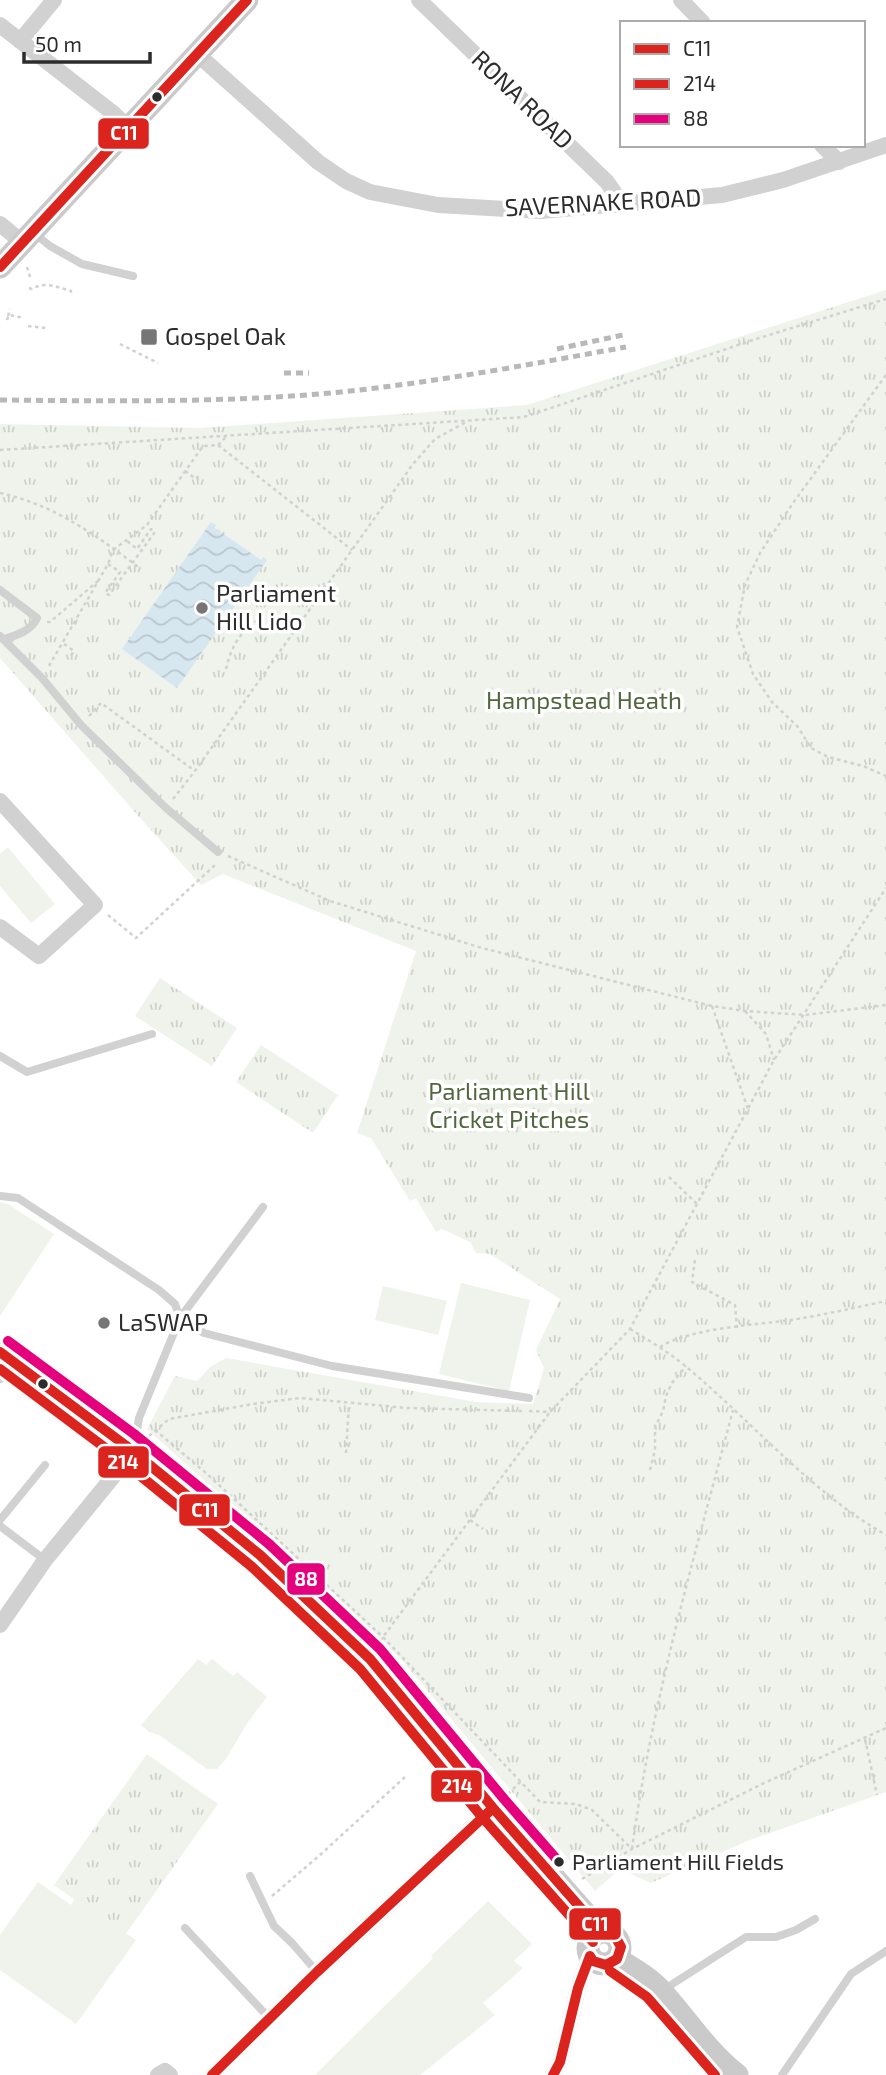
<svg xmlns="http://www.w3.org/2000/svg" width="886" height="2075" viewBox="0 0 886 2075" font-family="'Exo 2',sans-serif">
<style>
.green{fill:#f0f3eb}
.park{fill:url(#park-tufts)}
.water{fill:url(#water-waves)}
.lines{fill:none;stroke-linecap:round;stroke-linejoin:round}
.path{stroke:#d1d1d1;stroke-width:2.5;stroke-dasharray:3.5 3.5;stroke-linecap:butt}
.lane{stroke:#d1d1d1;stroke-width:8}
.street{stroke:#d1d1d1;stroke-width:16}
.secondary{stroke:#cacaca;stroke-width:23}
.rail{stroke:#b8b8b8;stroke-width:5;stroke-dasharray:7 5;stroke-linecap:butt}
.bus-1-casing{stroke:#fff;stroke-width:16}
.bus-2-casing{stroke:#fff;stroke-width:16}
.bus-3-casing{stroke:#fff;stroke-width:16}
.bus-1{stroke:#dc241f;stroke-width:10}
.bus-2{stroke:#dc241f;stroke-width:10}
.bus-3{stroke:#e5007d;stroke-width:10}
.bus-dot{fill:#2c2c2c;stroke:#fff;stroke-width:2.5}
.poi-dot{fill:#767676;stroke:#fff;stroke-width:2.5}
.labels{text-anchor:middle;stroke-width:7;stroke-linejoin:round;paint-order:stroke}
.bus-label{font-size:22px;fill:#2c2c2c;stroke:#fff;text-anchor:start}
.street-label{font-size:24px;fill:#2c2c2c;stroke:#fff}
.poi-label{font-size:24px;fill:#2c2c2c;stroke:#fff;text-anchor:start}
.park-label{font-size:24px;fill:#51663c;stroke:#fff}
.line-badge{stroke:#fff;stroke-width:2.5}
.badge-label{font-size:19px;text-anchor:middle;font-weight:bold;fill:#fff}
</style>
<defs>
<pattern id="park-tufts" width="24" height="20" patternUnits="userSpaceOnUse" patternTransform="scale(1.75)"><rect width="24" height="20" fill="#f0f3eb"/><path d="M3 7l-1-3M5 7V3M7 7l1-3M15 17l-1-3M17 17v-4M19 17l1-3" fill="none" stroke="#ced0ca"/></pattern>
<pattern id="water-waves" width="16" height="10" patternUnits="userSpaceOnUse" patternTransform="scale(1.75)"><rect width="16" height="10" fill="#d7e7f0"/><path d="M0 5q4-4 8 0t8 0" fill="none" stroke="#b9c6ce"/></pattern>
</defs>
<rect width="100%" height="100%" fill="#fff"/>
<path class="green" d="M8,847l47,57 -24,19 -31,-37v-32z
M0,1202l8,2 46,30 -54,82z
M461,1283l69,17 -21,91 -70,-17z
M383,1286l64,15 -9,34 -63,-15z
M198,1659l8,6 6,-6 21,17 4,-4 30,25 -19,25 -22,37 -9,10h-10l-48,-34 -10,-3 -8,-7z
M38,1882l33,23 4,-7 61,42 -60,84 -76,-54v-35z
M488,1901l44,43 -18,17 9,7 -40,35 12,12 -75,60h-105l118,-117 -2,-2z"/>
<path class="park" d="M886,290v1502l-139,49 -96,42 -31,-14 -25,22 -194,-232 -254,-230 28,-53 22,5 13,-14 16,-9 250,44 57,2 11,-36 -8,-18 24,-51 -70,-45 -14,-1 -6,-11 -28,-13 -6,3 -20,-34 -6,3 -39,-63 -14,-5 59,-182 -193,-77 -22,11 -60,-66 -141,-161v-234l200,4 327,-23z
M160,978l77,50 -25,38 -77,-50z
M261,1045l77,50 -25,38 -77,-51z
M147,1754l71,50 -93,131 -71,-50z"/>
<path class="water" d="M211,522l5,3 -1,3 46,32 2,-3 4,3 -90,128 -55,-39z"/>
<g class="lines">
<path class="path" d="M27,267l4,13
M29,288l3,1c13,-8 25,-2 39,2v5
M8,316l2,-7
M7,320l2,-5 15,3
M28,326l18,2
M120,344l38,19
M886,375l-93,128 -33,50 -15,32 -8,42 16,47 19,28 26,25 13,21 17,9 35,9 23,10
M218,445l8,-8
M0,450l524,-33 232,-78 130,-40
M185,471l11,8 4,-5
M0,493c55,12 97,43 141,76
M108,564l12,8 -15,21 4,2 46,-63 -4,-3 -14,20 -11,-9
M47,622h3l48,-41
M64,644l10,7 -4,6
M49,666l59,-102 5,-14 34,-25 56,-79 15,-1 134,105
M226,669c7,-28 15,-38 39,-54
M89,716l12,-13 94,68
M173,799l22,-28 218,-307 22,-25 31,-17
M228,856l102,45 152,47 230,58 33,5 60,4 81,-10
M108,915l28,23 79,-73
M712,1006l36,103
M745,1011l21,23 8,26
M669,1177l28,27
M695,1260l-3,22 43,23 2,23
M630,1329c18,11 37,22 54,36 68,56 125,126 202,170
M660,1347c31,-19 94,-22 131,-27 32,-5 63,-12 95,-19
M529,1411l21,1
M155,1430l51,43 177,164 157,165 36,2 16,6 40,39
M149,1436l20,-17 84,-15 47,-6 107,10 115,3
M346,1453l3,-49
M650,1470l5,-20v-23l8,-16 3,-15 6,-13 14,-17
M470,1520l13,9
M380,1641l170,-229 80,-83 144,-269 112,-172
M865,1739l12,56
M508,1794l13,-13
M632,1849c20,-149 63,-294 101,-439
M582,1879l50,-30 130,-65 124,-56
M272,1896l48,-41 85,-78"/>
<path class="lane" d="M35,234l15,12 32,18 51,12
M0,590l37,28c-6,13 -20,17 -33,21
M0,636l42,42 39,47 85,83 52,44
M0,1056l27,16 125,-38
M0,1196l18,2 141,92 16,14 5,14 -41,100 -5,30
M263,1207l-83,111 24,15 128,33 197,32
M0,1520l45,-55
M0,1526l45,34
M250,1876l24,50 18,17 25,29
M185,1928l85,91
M663,1990l83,-53h30l20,-7 19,-11
M782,2075l69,-101 35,-23"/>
<path class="street" d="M419,0l188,182 7,10 2,13
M681,0l22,23
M0,25l113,88 15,14
M20,41l34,-41
M196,53l122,109 28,19 24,11 68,13 103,6 181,-16 61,-15 103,-35
M822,145l17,17
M0,224l23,19
M0,801l95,104 -56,51 -39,-29
M0,1375l13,-14
M0,1625l45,-65 89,-109
M158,2075l7,-4 5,4
M212,2075l105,-103 176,-164
M553,2075l7,-13 18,-74 12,-32"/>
<path class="secondary" d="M0,267l247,-267
M0,1352l125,93 135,110 110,104 123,149 99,113 11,11
M588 1948a16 16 0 1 1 32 0a16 16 0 1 1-32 0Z
M617,1959c16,10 33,19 45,33 25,27 45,60 75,83"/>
<path class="rail" d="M557,349l66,-14
M284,373h25
M0,400c113,1 228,3 341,-8 96,-10 191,-28 285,-45"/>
<g class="bus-1-casing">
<path id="bus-1" d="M0,267l247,-267
M0,1352l125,93 135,110 110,104 123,149 99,113 11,11 12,4 6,11 -4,12 -11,6 -13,-4 -3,-5 -12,32 -18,74 -7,13
M212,2075l105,-103 176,-164"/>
</g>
<g class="bus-2-casing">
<path id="bus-2" d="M0,1369l116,87 135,110 109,103 122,148 111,125
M610,1971l37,26 68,78"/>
</g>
<g class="bus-3-casing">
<path id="bus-3" d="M8,1341l126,93 135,110 111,105 124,150 56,64"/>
</g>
<use href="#bus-1" class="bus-1"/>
<use href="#bus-2" class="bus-2"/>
<use href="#bus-3" class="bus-3"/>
</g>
<g class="bus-dot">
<circle cx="157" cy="97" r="6"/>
<circle cx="43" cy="1384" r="6"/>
<circle cx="559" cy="1862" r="6"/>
</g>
<g class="poi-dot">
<rect x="140" y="328" width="18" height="18" rx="3.5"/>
<circle cx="202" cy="608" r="7"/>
<circle cx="104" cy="1323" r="7"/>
</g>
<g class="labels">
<g class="bus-label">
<text x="572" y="1870">Parliament Hill Fields</text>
</g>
<g class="street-label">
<text transform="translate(522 100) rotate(44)" y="8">RONA ROAD</text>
<text transform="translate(603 203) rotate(-3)" y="8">SAVERNAKE ROAD</text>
</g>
<g class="poi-label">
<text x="165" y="345">Gospel Oak</text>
<text x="216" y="602">Parliament<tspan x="216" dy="28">Hill Lido</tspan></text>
<text x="118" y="1331">LaSWAP</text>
</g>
<g class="park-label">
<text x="584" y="709">Hampstead Heath</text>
<text x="509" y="1100">Parliament Hill<tspan x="509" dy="28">Cricket Pitches</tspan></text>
</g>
</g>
<g class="line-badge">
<rect x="97" y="117" width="53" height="33" rx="7" fill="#dc241f"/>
<rect x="97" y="1445" width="53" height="34" rx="7" fill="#dc241f"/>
<rect x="178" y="1493" width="53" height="34" rx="7" fill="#dc241f"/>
<rect x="286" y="1562" width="40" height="34" rx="7" fill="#e5007d"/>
<rect x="430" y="1769" width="53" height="34" rx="7" fill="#dc241f"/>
<rect x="568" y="1907" width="54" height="34" rx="7" fill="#dc241f"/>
</g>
<g class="badge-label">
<text x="124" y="140">C11</text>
<text x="123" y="1469">214</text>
<text x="205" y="1517">C11</text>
<text x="306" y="1586">88</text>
<text x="457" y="1793">214</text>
<text x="595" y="1931">C11</text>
</g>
<rect x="620" y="21" width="245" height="126" fill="#ffffff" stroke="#ababab" stroke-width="2"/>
<rect x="634" y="44" width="35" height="10" fill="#dc241f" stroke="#ababab" stroke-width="2"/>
<text x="683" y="56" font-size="21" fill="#2c2c2c">C11</text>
<rect x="634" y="79" width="35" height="10" fill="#dc241f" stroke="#ababab" stroke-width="2"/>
<text x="683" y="91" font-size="21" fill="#2c2c2c">214</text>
<rect x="634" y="114" width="35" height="10" fill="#e5007d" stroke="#ababab" stroke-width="2"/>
<text x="683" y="126" font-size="21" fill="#2c2c2c">88</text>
<path d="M24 52v10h126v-10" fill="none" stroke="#2c2c2c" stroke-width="3.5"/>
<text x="35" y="52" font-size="21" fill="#2c2c2c" stroke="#ffffff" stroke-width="5" paint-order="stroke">50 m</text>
</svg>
